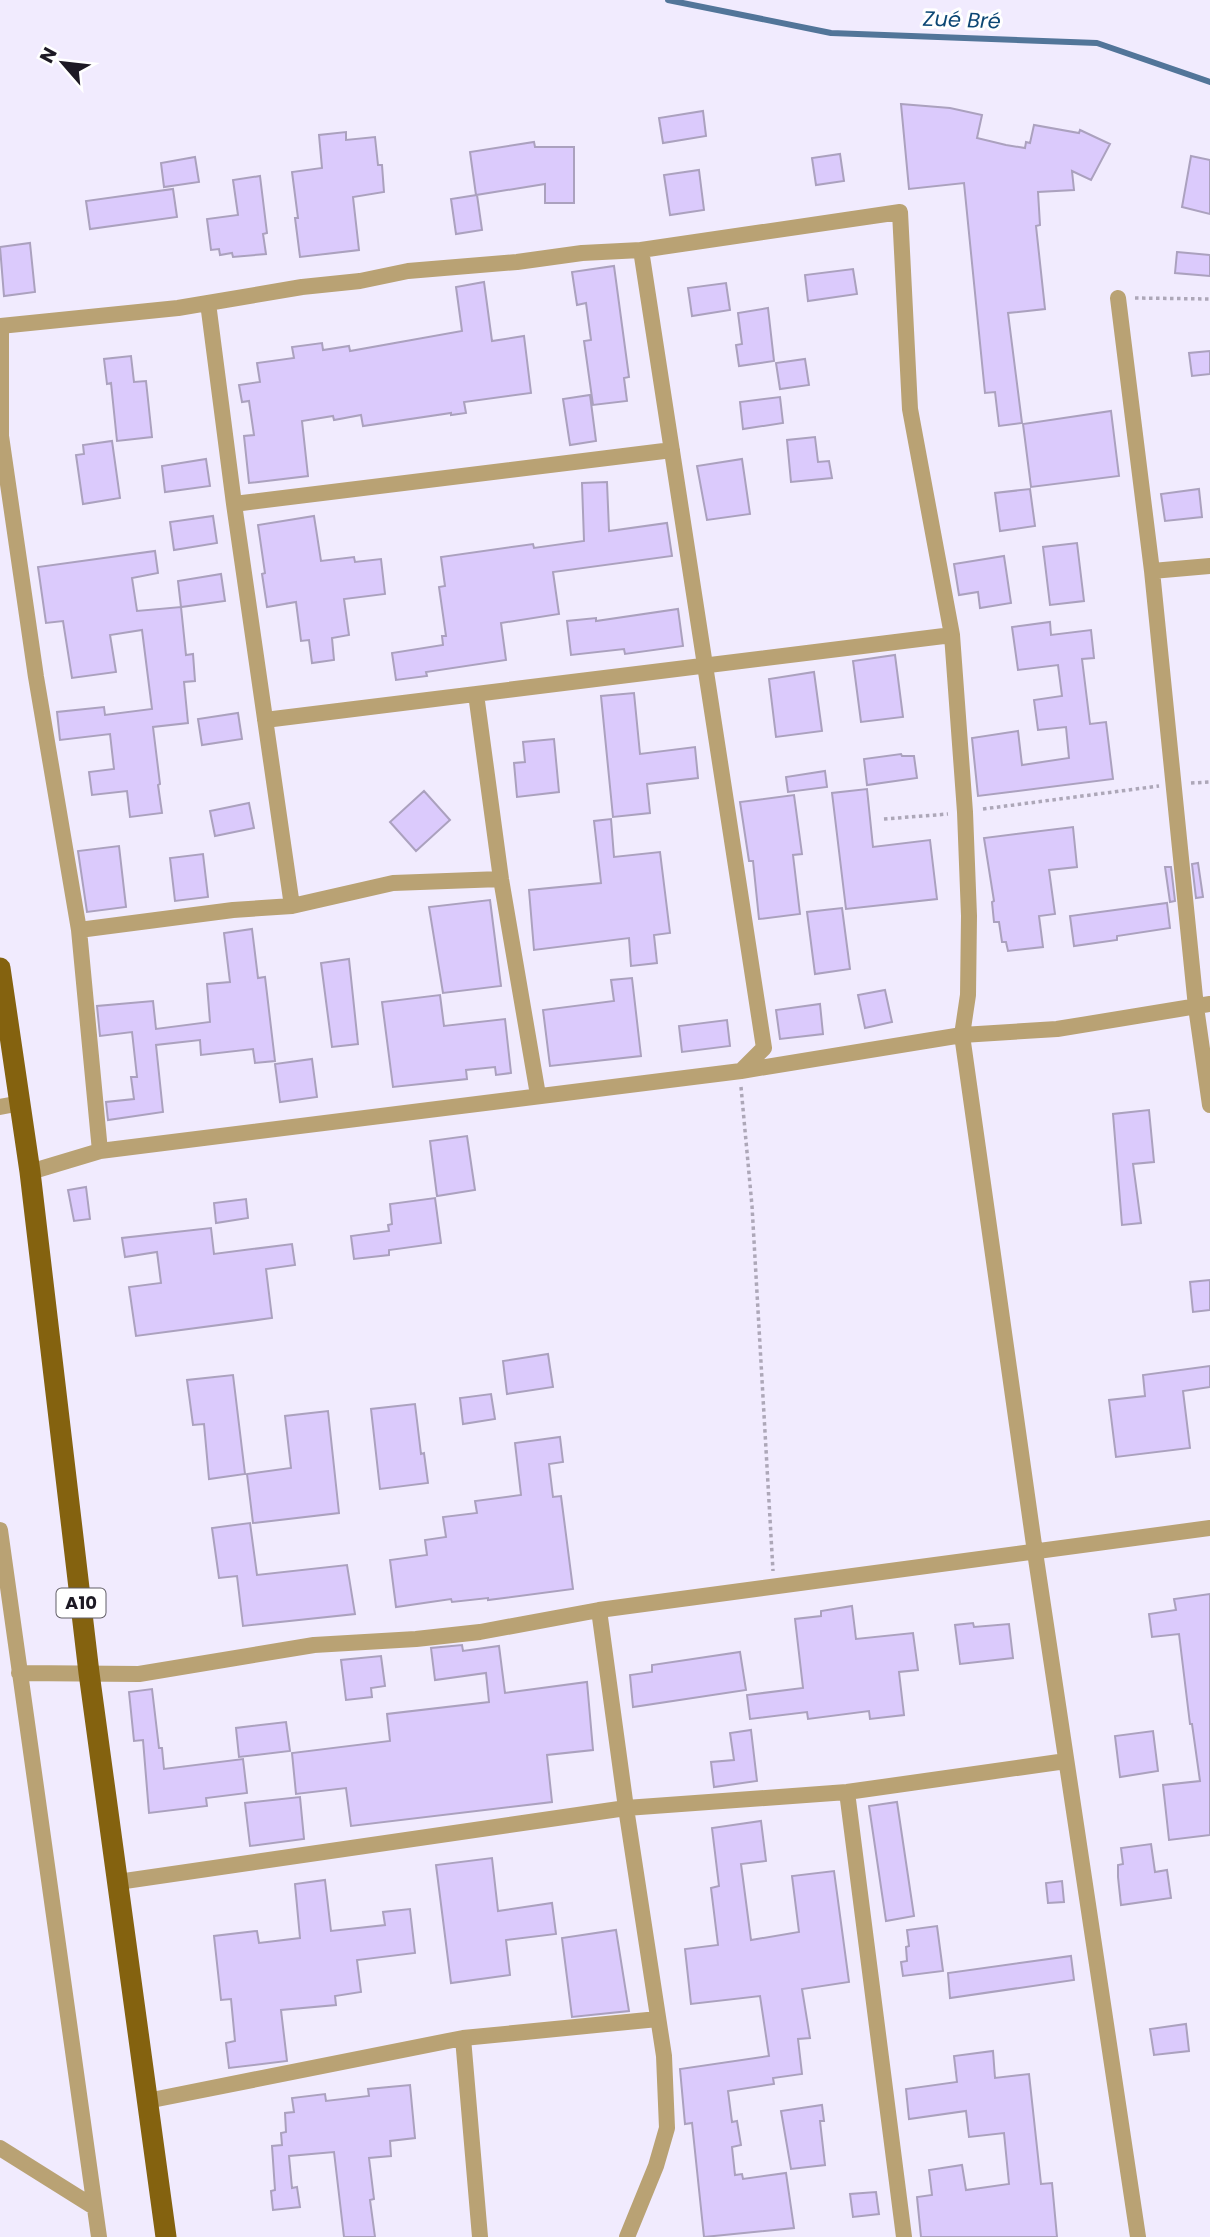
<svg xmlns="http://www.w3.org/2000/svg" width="1210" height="2237" viewBox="0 0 1210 2237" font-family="Poppins,sans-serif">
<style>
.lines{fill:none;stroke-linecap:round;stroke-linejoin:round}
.stream{stroke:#527599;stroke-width:6}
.building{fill:#dbcafc;stroke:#aba1be;stroke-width:2}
.path{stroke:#ada7b8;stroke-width:3.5;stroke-dasharray:3.5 3.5;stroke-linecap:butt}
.street{stroke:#b9a274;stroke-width:16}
.primary{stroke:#84620f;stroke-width:21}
.labels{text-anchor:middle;stroke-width:6;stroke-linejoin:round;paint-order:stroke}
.shield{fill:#fff;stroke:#615e66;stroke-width:2}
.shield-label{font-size:18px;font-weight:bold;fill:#1d1924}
.water-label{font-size:21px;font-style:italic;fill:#0c4774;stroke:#fff}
</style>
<rect width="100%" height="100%" fill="#f1ebfe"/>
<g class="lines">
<path class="stream" d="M668,0l163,33 266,10 113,39"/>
</g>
<path class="building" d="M901,104l49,4 32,7 -5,23 29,7 19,3 1,-6 4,1 4,-18 45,8 1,-3 30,14 -19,36 -19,-9 2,19 -36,2 2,33 -4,1 9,83 -37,4 14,110 -23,3 -4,-34 -10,1 -21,-210 -55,6z
M703,111l3,25 -43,7 -4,-25z
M346,132v8l29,-3 3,28h4l2,27 -31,5 6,53 -59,7 -5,-39h3l-6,-46 30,-4 -3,-33z
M534,142l1,5h39v56h-29v-19l-69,11 -6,-43z
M840,154l4,27 -28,4 -4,-27z
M1191,156l19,4v54l-28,-7z
M195,157l4,25 -35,5 -3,-24z
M699,170l5,40 -34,5 -6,-40z
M260,176l7,57 -4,1 3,20 -33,3 -1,-4 -12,2 -1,-6 -8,1 -4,-31 31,-4 -5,-35z
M173,189l4,28 -87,12 -4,-28z
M477,195l5,35 -26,4 -5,-35z
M30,243l5,49 -31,4 -4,-49z
M1177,252l33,3v21l-35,-3z
M614,266l15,111 -5,1 3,23 -34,4 -9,-64 7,-1 -5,-37 -9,2 -5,-33z
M853,269l4,25 -49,7 -3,-26z
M484,282l8,59 32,-5 7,57 -67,9 2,11 -15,2v-2l-88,13 -2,-11 -27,5 -1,-4 -31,5 6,55 -59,7 -5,-47 10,-1 -5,-34 -7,1 -3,-17 21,-3 -3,-19 37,-5 -2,-11 30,-4 1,7 26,-4 1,5 112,-20 -6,-44z
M726,283l4,27 -38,6 -4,-28z
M768,308l6,53 -35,5 -3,-21 6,-1 -4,-31z
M1210,351v23l-18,2 -3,-23z
M131,356l3,26 12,-1 6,56 -35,4 -6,-58 -4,1 -3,-25z
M805,359l4,26 -29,4 -4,-26z
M590,395l6,46 -26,4 -7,-46z
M780,397l3,26 -40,6 -3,-27z
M1111,411l8,65 -88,11 -8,-63z
M815,437l3,25 11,-1 3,17 -41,4 -4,-42z
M112,441l8,57 -37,6 -7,-49 8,-1 -1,-9z
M206,459l4,27 -45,6 -3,-26z
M742,459l8,55 -43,6 -10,-54z
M607,482l2,49 58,-8 5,33 -119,16 6,42 -58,9 5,37 -80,12 1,4 -31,4 -4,-27 51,-8 -1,-9h4l-7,-49 6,-1 -4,-29 92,-13 1,4 50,-7 -2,-58z
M1030,489l5,37 -35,5 -5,-38z
M1199,489l3,28 -37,4 -4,-27z
M213,516l4,27 -43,7 -4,-28z
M314,516l7,45 33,-4 1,5 26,-3 4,35 -41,5 5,36 -17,3 2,22 -22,3 -3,-23 -8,1 -5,-39 -29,5 -5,-33 3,-1 -7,-48z
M1077,543l7,58 -34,4 -7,-58z
M155,551l3,22 -26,5 5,33 44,-4 5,48 7,-1 2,27 -11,1 4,41 -35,4 7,57 -2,1 4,28 -32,4 -3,-26 -35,4 -3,-23 25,-3 -4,-35 -50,6 -3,-28 47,-5 1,8 47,-6 -10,-79 -32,5 6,37 -44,6 -9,-57 -17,2 -8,-56z
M1004,556l7,47 -31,5 -2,-16 -19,3 -5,-31z
M221,574l4,27 -44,6 -3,-26z
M678,609l5,37 -58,8 -1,-5 -53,6 -4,-34 29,-3v3z
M1050,622l1,13 40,-5 3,28 -12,1 8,65 16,-2 7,57 -135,17 -6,-58 46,-7 4,34 47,-7 -3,-31 -28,3 -4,-30 28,-4 -4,-31 -40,5 -6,-43z
M895,655l8,62 -42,5 -8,-61z
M814,672l8,59 -46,6 -7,-58z
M634,693l6,61 55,-7 3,31 -51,6 3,29 -37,4 -12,-121z
M238,713l4,26 -40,6 -4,-26z
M554,739l5,53 -42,5 -3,-34 11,-1 -2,-20z
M901,754l1,2h12l3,22 -50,7 -3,-26z
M825,771l2,16 -39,5 -2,-15z
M867,789l6,58 57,-7 7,59 -91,10 -14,-116z
M424,791l26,29 -34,31 -26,-29z
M794,795l8,59 -9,1 7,59 -41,5 -6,-58h-4l-9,-59z
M249,803l5,25 -39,8 -5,-25z
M611,819l3,38 46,-5 10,81 -16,2 3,28 -26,3 -2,-28 -95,12 -5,-60 72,-7 -7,-62z
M1073,827l4,40 -28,3 6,44 -16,2 4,31 -35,4 -2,-9h-4l-3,-20h-5l-2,-20 2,-1 -10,-63z
M119,846l7,61 -39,5 -9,-61z
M203,854l5,43 -33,4 -5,-43z
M1198,863l5,34 -7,1 -4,-34z
M1165,867h6l4,34 -5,1z
M490,900l11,86 -58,7 -14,-86z
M1167,903l3,25 -53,8v4l-43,6 -4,-30z
M842,908l8,61 -35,5 -8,-62z
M252,929l6,49 7,-1 10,84 -20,2 -2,-14 -52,6 -1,-15 -44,5 7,67 -55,8 -2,-18 28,-3 -3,-22h6l-5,-45 -32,4 -3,-30 56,-5 3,28 54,-7 -3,-38 23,-2 -6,-49z
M349,959l9,85 -26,3 -11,-84z
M632,978l9,78 -91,10 -7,-56 71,-9 -3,-21z
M885,990l7,32 -27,6 -7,-33z
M440,995l4,31 61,-7 6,54 -15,2 -1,-8 -29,3 1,9 -74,8 -11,-85z
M820,1004l3,30 -43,5 -4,-29z
M727,1020l3,26 -48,6 -3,-26z
M312,1059l5,38 -37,5 -5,-38z
M1149,1110l5,52 -21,2 8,59 -19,2 -9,-111z
M467,1136l8,54 -38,6 -7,-55z
M86,1187l4,32 -16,2 -6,-31z
M435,1198l6,45 -52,7v5l-35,4 -3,-23 38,-5 -1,-6 4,-1 -2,-20z
M246,1199l2,19 -32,5 -2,-20z
M211,1228l3,26 78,-10 3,21 -29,4 6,49 -136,18 -7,-49 32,-4 -4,-31 -32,5 -3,-19z
M1210,1280v30l-17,2 -3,-30z
M548,1354l5,33 -46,7 -4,-33z
M1210,1366v21l-27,4 7,57 -74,9 -7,-57 36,-4 -2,-21z
M233,1375l12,99 -36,5 -5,-55 -11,1 -6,-45z
M491,1394l4,25 -32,5 -3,-26z
M415,1404l6,50 3,-1 4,30 -48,6 -9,-80z
M328,1411l11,102 -86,10 -6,-49 44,-6 -6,-52z
M560,1437l3,25 -14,2 4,33 8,-1 12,93 -85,11v-2l-36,4 -1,-3 -55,8 -6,-47 37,-5 -2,-15 21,-3 -3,-20 34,-4 -2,-12 46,-6 -6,-52z
M250,1523l7,52 90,-10 8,49 -112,12 -6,-50 -18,2 -7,-50z
M1210,1594v241l-41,5 -6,-55 37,-4 -8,-57h-2l-11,-90 -27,3 -3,-23 27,-4 -2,-11z
M852,1606l4,33 57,-6 5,37 -19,2 5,43 -34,4 -1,-8 -61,8 -1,-7 -57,7 -3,-24 56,-7 -8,-69 26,-3v-5z
M973,1623l1,4 35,-3 4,34 -53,6 -5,-39z
M462,1645l1,6 36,-5 6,47 82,-11 6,68 -46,5 5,47 -201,24 -5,-38 -50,6 -4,-41 98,-12 -3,-27 102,-12 -3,-29 -51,7 -4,-32z
M740,1652l6,38 -113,17 -3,-32 22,-3v-7z
M381,1656l4,30 -14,2 1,9 -26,3 -5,-40z
M152,1689l7,59h3l2,21 79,-10 4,34 -41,5 1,8 -58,7 -6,-73 -9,1 -5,-49z
M286,1722l4,29 -51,6 -3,-29z
M751,1730l6,51 -43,6 -3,-25 23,-2 -4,-27z
M1153,1731l5,40 -38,6 -5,-41z
M300,1797l4,42 -54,7 -5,-43z
M897,1802l17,114 -28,5 -17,-115z
M761,1821l5,40 -25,3 10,76 48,-8 -7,-56 42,-5 15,111 -47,7 8,49 -12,1 4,35 -29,4 1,6 -46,7 4,31 5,-1 4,24 -9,2 3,28 7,-1 1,5 43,-6 8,55 -90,9 -12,-114 -7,1 -5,-55 89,-13 -9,-60 -69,8 -6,-55 33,-4 -7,-57 8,-2 -7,-58z
M1151,1844l4,28 12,-2 4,28 -50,7 -3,-28v-12l5,-1 -2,-16z
M492,1858l6,53 54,-8 4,31 -50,6 4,35 -59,8 -15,-118z
M325,1880l6,51 54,-6 -2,-13 27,-3 5,44 -58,7 4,32 -26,4 1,9 -55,5 6,51 -58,7 -3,-25 9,-2 -4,-42 -10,1 -7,-64 43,-5 2,12 41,-5 -5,-54z
M1062,1881l2,21 -16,1 -2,-20z
M937,1926l6,45 -40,5 -2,-14 6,-1 -1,-14 3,-1 -2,-16z
M616,1930l13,81 -57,6 -10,-79z
M1071,1956l3,24 -124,18 -2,-25z
M1186,2024l3,27 -35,4 -4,-26z
M993,2051l2,27 34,-4 12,110 11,-1 5,54h-136l-4,-40 15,-2 -3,-25 33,-5 4,25 43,-6 -5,-51 -35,4 -3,-26 -57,8 -3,-30 51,-7 -3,-26z
M410,2085l5,53 -25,3 1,15 -22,2 5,41 -4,1 5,37h-31l-10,-85 -45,4 3,32 5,-1 3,20 -27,3 -2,-19 4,-1 -3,-44 10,-1 -1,-12 5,-1 -1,-19 9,-1 -2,-14 33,-4 1,7 43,-5 -1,-7z
M822,2105l2,16h-4l5,44 -34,4 -10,-58z
M876,2192l3,22 -26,3 -3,-23z"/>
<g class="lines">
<path class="path" d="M1135,298l75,1
M1191,783l19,-1
M983,809l176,-23
M884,819l64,-5
M741,1087l11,119 21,365"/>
<path class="street" d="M1118,298l34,273 44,436 14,98
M208,303l26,201 58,402
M0,326l178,-18 124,-21 58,-6 48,-10 109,-9 65,-9 59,-3
M1,326v110l35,241 43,253 21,221
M234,504l438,-54
M1152,571l58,-5
M476,694l25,185 37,216
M265,720l687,-85
M79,930l154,-20 59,-4 101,-23 108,-4
M0,1107l21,-4
M30,1172l70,-21 641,-80 221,-36 6,-40 1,-79 -4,-104 -13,-177 -42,-226 -10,-197 -259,38 123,798 -23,23
M0,1530l99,707
M599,1610l27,198 38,248 3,72 -11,38 -29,71
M19,1673l120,1 175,-29 102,-6 64,-7 119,-22 611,-82
M847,1792l57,445
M118,1882l508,-74 221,-16 219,-31
M463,2038l17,199
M147,2101l316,-63 195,-19
M0,2148l94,59
M1138,2237l-103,-685 -73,-517 95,-6 153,-25"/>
<path class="primary" d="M0,968l30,204 59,501 77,564"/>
</g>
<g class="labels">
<rect class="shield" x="56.5" y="1588.5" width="49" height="29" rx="5"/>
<g class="shield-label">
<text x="81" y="1609">A10</text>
</g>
<g class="water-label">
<text transform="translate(962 20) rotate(2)" y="7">Zué Bré</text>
</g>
</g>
<g transform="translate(63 63) rotate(298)" stroke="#ffffff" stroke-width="5" paint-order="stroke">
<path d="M0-5L12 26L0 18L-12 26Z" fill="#1d1924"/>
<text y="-10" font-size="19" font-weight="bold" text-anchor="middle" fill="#1d1924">N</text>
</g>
</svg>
